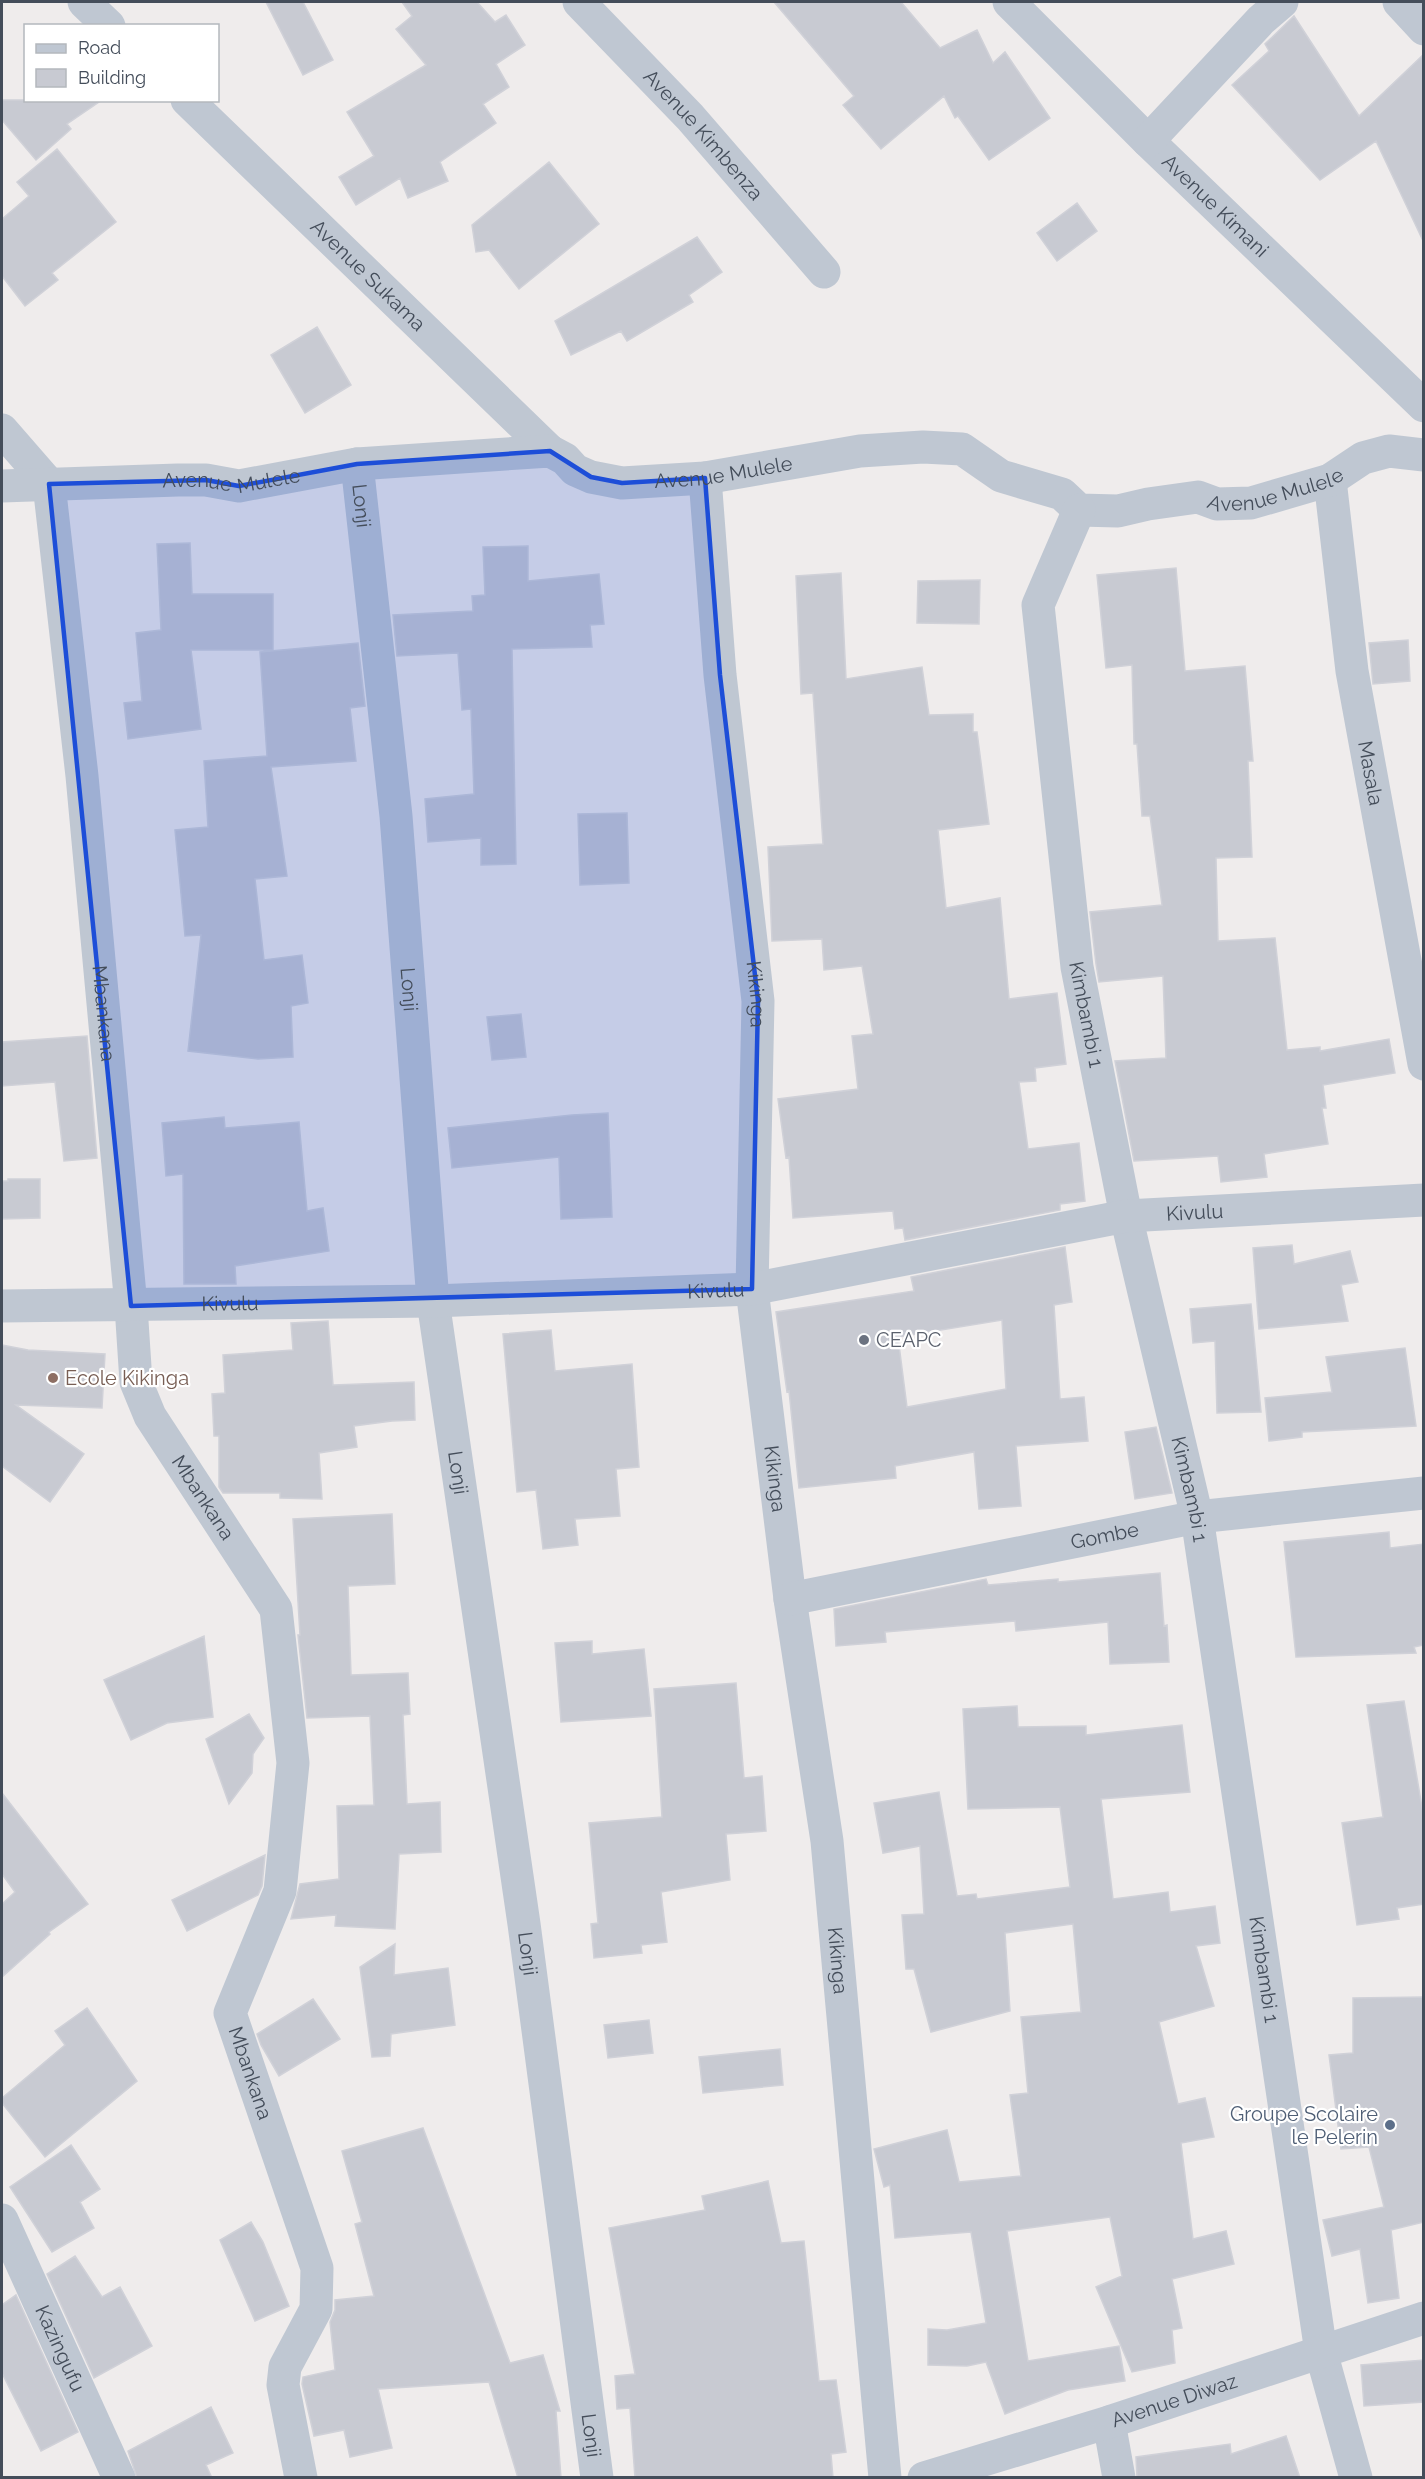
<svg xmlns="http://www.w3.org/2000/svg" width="1425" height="2479" viewBox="0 0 1425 2479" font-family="Raleway,sans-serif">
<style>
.building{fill:#c8cad2;stroke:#d0d1d8;stroke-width:1.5;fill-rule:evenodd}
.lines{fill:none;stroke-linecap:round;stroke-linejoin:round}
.minor{stroke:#bfc7d2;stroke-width:33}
.marked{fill:#1d4ed8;fill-opacity:0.2;stroke:#1d4ed8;stroke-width:4.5;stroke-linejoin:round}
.worship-dot{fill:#6b7280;stroke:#fff;stroke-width:2}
.education-dot{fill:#8d6e63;stroke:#fff;stroke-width:2}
.service-dot{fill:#5c6f8a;stroke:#fff;stroke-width:2}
.labels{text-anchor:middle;stroke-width:4.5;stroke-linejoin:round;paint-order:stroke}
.street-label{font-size:20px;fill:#444d5a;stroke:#fff}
.worship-label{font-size:20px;fill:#5b616d;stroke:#fff;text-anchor:start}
.education-label{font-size:20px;fill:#785e54;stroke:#fff;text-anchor:start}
.service-label{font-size:20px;fill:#4e5e75;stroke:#fff;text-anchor:end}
</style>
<rect width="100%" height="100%" fill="#efecec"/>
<path class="building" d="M266,2h37l30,58 -30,15z
M402,2h75l18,20 11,-7 19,30 -29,19 13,23 -26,17 13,19 -56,39 8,19 -40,17 -8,-20 -44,27 -17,-28 35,-21 -27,-44 79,-47 -30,-36 16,-13z
M774,2h127l39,46 37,-18 16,33 12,-11 45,66 -61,42 -31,-44 -3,2 -11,-22 -63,53 -38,-44 11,-9z
M1294,16l65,100 65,-62v189l-48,-102 -56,39 -88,-95 37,-34 -4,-7z
M2,100h100l-35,24 4,5 -35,31 -34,-40z
M57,149l59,73 -64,51 6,7 -33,26 -23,-30v-57l27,-23 -12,-14z
M549,162l50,62 -80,65 -30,-39 -13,2 -4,-27z
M1077,203l20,28 -40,30 -20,-28z
M697,237l25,35 -33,23 4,7 -66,39 -6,-10 -50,24 -16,-34z
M317,327l34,58 -46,28 -34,-58z
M190,543l2,51h81v56h-82l10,79 -73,10 -4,-36 18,-2 -6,-68 25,-3 -4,-86z
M528,546v35l71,-7 5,50 -14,1 2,22 -80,2 4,215 -35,1v-27l-53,4 -3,-43 49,-5 -3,-85 -9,1 -4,-57 -61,3 -4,-41 80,-4 -1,-15 13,-1 -2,-48z
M1176,568l9,103 60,-5 8,95h-5l4,96 -36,1 2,83 57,-3 12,112 33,-3v4l69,-12 6,34 -72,12 3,23h-4l6,36 -64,10 3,23 -46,5 -3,-26 -84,5 -19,-100 51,-3 -3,-82 -64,6 -3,-18 -6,-52 72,-7 -12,-89h-8l-5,-72h-3l-2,-79 -26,3 -9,-93z
M841,573l5,106 76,-12 7,48 44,-1v18h4l12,92 -51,6 8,78 54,-10 9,101 48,-6 9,71 -31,4 1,13 -17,1 9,67 51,-6 6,58 -25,3v6l-155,30 -2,-12 -8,1 -2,-18 -100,7 -4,-61 -3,1 -8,-59 80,-10 -6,-53 21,-2 -11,-68 -38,4 -2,-31 -50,2 -4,-94 55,-3 -10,-151 -12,1 -5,-118z
M980,580l-1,44 -62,-1 1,-42z
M1408,640l2,41 -37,3 -4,-41z
M358,643l7,63 -15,2 6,53 -85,6 16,109 -32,3 9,81 38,-5 6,48 -17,3 2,51 -35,2 -70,-8 13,-116 -16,1 -10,-106 33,-3 -4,-66 63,-5 -7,-104z
M627,813l2,70 -49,2 -2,-71z
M521,1014l5,43 -34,3 -5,-43z
M87,1036l10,122 -33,3 -9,-79 -53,4v-44z
M608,1113l4,104 -51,2 -2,-62 -107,11 -4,-40 124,-13z
M224,1117l1,11 74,-6 8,89 16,-3 6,43 -94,15 1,18h-52l-1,-110 -17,2 -4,-53z
M8,1179h32v39l-38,1v-38h6z
M1292,1245l2,19 56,-13 8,31 -17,3 7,36 -89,8 -6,-81z
M1065,1247l7,55 -18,3 6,94 24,-2 4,44 -72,5 5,60 -42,3 -5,-57 -79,14 1,12 -97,10 -10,-97 -2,1 -11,-80 138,-21 -3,-14zM1002,1320l4,69 -99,18 -9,-70z
M1251,1304l10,108 -44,1 -2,-72 -22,2 -3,-34z
M328,1321l5,64 81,-3 1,38 -23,1 -38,5 3,21 -38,6 3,46 -42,-1v-5h-57l-4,-6v-51h-5l-2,-42 13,-1 -2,-38 70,-5 -2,-27z
M551,1330l4,41 77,-7 7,103 -23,2 4,47 -45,3 3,26 -35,4 -7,-59 -19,2 -14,-158z
M2,1345l26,5 77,4 -3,54 -86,-3 68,49 -34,48 -48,-36z
M1405,1348l11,78 -114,6v5l-33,4 -4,-43 67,-6 -6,-35z
M1156,1427l16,66 -37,6 -10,-67z
M392,1514l3,70 -47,2 3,89 57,-2 2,41 -7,1 4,89 33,-2 1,50 -42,2 -4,75 -60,-3 1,-11 -45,4 9,-35 39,-5 -2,-73 37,-1 -4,-89 -63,2 -9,-83h2l-7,-116z
M1389,1532l1,16 34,-4v101l-10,2 2,6 -120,4 -12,-115z
M1160,1573l4,53 3,-1 2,37 -59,2 -2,-42 -92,9 -1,-10 -130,11 1,10 -50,4 -2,-37 152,-30 2,6 70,-6v3z
M204,1636l9,81 -46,6 -36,17 -27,-60z
M592,1641v13l52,-5 7,67 -90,6 -6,-79z
M736,1683l8,95 18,-2 4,55 -40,3 4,46 -69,12 6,50 -26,3 1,8 -48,5 -3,-34 7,-1 -9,-100 73,-6 -8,-128z
M1404,1701l20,118v85l-27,4 2,11 -42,6 -15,-102 41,-6 -16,-112z
M1017,1706l1,21 68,-1v9l96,-10 8,67 -89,7 12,100 55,-7 2,20 45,-6 5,37 -24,3 18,60 -55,16 19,82 27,-6 9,39 -33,6 12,96 33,-8 8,33 -62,15 10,49 -10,2 3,33 -43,9 -36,-85 26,-11 -12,-59 -103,14 21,130 91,-15 6,35 -57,9 -63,24 -19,-52 -19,4 -39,-1v-36l19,1 39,-7 -15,-91 -76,6 -5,-53 -6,2 -10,-38 73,-19 12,52 62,-6 -11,-81 18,-2 -7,-76 60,-5 -8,-88 -68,9 5,78 -79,21 -17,-63h-8l-4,-54 22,-1 -4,-68 -37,7 -9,-50 65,-11 18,104 19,-2 1,5 93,-12 -10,-80 -92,2 -5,-100z
M249,1714l15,24 -11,16 -1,19 -23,31 -23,-65z
M2,1793l86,111 -39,28 1,2 -48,43v-73l13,-12 -13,-18z
M265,1855l-3,31 -4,9 -71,36 -15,-31z
M395,1944l-1,31 54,-7 7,57 -64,9 -1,22 -18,1 -12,-90z
M1424,1997v225l-33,8 8,68 -31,5 -8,-54 -28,7 -9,-36 61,-13 -15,-60 -28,2 -12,-94 24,-2v-55z
M313,1999l27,40 -61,37 -18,-31 -4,-11z
M87,2008l50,73 -92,76 -43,-54v-5l63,-53 -10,-14z
M649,2020l4,33 -45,5 -4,-33z
M780,2049l3,36 -80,8 -4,-36z
M423,2128l87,235 33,-8 17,56h-4l5,67h-43l-29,-96 -111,7 14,59 -42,9 -6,-27 -30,6 -12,-52 1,-7 32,-7 -5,-48 5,-12v-10l39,-4 -19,-72 7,-2 -20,-71z
M71,2145l29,44 -20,13 14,26 -42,24 -42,-65z
M768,2181l13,62 23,-2 15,140 17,-1 10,72 -15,2 2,24h-198l-5,-70 -13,1 -2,-33 20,-2 -26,-146 96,-18 -3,-14z
M251,2222l12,20 26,64 -34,15 -35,-81z
M75,2256l27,41 18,-10 32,59 -58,32 -47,-104z
M16,2295l62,137 -37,19 -39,-78v-68z
M1424,2360v42l-60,4 -3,-41z
M211,2407l22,46 -27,12 6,13h-75l-9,-27z
M1286,2436l14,42h-163l-1,-21 94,-13 1,10z"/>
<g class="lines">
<g class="minor">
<path d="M84,2l25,24"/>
<path id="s1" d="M579,2l111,115 134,155"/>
<path id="s2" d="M1009,2l139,139 276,265"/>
<path d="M1399,2l25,27"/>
<path id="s3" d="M187,100l363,351"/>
<path d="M1148,141l113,-121 21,-18"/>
<path id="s4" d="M2,430l47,54 33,292 49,530 5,76 14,34 126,193 17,154 -13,128 -50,122 87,255 -1,41 -31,58 -2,18 18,93"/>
<path id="s5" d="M357,464l39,352 37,485 91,623 73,554"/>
<path id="s6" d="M705,478l15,197 38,326 -6,288 38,310 37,242 58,637"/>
<path id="s7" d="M1330,480l22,191 72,393"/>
<path id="s8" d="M2,486l176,-6h28l33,6 118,-22 193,-13 15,8 10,11 16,7 31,6 83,-5 155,-27 63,-4 39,2 39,27 61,18 17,16 39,1 30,-7 50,-7 19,7 34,-1 79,-23 33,-22 26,-7 35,4"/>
<path id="s9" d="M1079,510l-41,95 39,362 49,249 71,301 124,835 35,126"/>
<path id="s10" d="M2,1306l431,-5 319,-12 374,-73 298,-16"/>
<path id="s11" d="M790,1599l407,-82 227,-24"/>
<path id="s12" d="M2,2220l117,258"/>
<path d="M1109,2422l10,56"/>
<path id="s13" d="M924,2478l185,-56 315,-104"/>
</g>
</g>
<path class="marked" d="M550,451l41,26 31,6 83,-5 15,197 38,326 -6,288 -621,17 -82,-822 157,-4 33,6 118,-22z"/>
<circle class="worship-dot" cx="864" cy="1340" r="6"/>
<circle class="education-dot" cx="53" cy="1378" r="6"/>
<circle class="service-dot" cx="1390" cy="2125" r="6"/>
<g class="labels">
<g class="street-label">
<text dy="7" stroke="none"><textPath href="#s1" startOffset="182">Avenue Kimbenza</textPath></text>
<text dy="7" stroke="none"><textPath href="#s2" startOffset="290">Avenue Kimani</textPath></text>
<text dy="7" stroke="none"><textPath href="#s3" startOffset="252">Avenue Sukama</textPath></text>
<text dy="7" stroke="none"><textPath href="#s8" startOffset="734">Avenue Mulele</textPath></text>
<text dy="7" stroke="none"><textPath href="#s8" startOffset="230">Avenue Mulele</textPath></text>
<text dy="7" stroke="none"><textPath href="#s8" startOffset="1310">Avenue Mulele</textPath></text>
<text dy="7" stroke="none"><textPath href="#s5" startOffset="42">Lonji</textPath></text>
<text dy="7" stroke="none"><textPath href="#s7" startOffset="296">Masala</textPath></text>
<text dy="7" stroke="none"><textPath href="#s5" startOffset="528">Lonji</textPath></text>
<text dy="7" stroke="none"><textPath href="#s6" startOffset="519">Kikinga</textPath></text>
<text dy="7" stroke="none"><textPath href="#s4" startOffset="604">Mbankana</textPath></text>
<text dy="7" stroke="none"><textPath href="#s9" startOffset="516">Kimbambi 1</textPath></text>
<text dy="7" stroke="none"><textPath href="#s10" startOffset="1200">Kivulu</textPath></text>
<text dy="7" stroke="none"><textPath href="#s10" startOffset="714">Kivulu</textPath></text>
<text dy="7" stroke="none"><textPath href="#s10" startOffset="228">Kivulu</textPath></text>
<text dy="7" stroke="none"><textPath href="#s5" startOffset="1014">Lonji</textPath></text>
<text dy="7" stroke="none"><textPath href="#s6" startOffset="1005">Kikinga</textPath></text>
<text dy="7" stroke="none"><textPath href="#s9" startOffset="1002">Kimbambi 1</textPath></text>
<text dy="7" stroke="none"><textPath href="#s4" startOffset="1108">Mbankana</textPath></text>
<text dy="7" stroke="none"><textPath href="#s11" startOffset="321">Gombe</textPath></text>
<text dy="7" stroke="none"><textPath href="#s5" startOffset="1500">Lonji</textPath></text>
<text dy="7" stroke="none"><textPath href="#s6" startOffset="1491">Kikinga</textPath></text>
<text dy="7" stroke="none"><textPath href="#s9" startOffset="1488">Kimbambi 1</textPath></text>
<text dy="7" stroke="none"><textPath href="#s4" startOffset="1720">Mbankana</textPath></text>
<text dy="7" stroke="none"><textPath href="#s12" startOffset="141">Kazingufu</textPath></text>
<text dy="7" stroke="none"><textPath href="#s13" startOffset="262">Avenue Diwaz</textPath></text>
<text dy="7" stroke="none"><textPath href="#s5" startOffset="1986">Lonji</textPath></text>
</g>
<g class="worship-label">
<text x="876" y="1347">CEAPC</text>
</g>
<g class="education-label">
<text x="65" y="1385">Ecole Kikinga</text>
</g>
<g class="service-label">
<text x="1378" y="2121">Groupe Scolaire<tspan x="1378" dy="23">le Pelerin</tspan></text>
</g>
</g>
<rect width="1425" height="2479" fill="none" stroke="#444d5a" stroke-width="6"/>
<rect x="24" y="24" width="195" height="78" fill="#ffffff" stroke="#b4b8bd" stroke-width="1.5"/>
<rect x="36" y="44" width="30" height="9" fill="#bfc7d2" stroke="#b4b8bd" stroke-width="1.5"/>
<text x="78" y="54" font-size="18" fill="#444d5a">Road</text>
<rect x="36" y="69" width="30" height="18" fill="#c8cad2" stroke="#b4b8bd" stroke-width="1.5"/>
<text x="78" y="84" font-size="18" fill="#444d5a">Building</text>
</svg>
